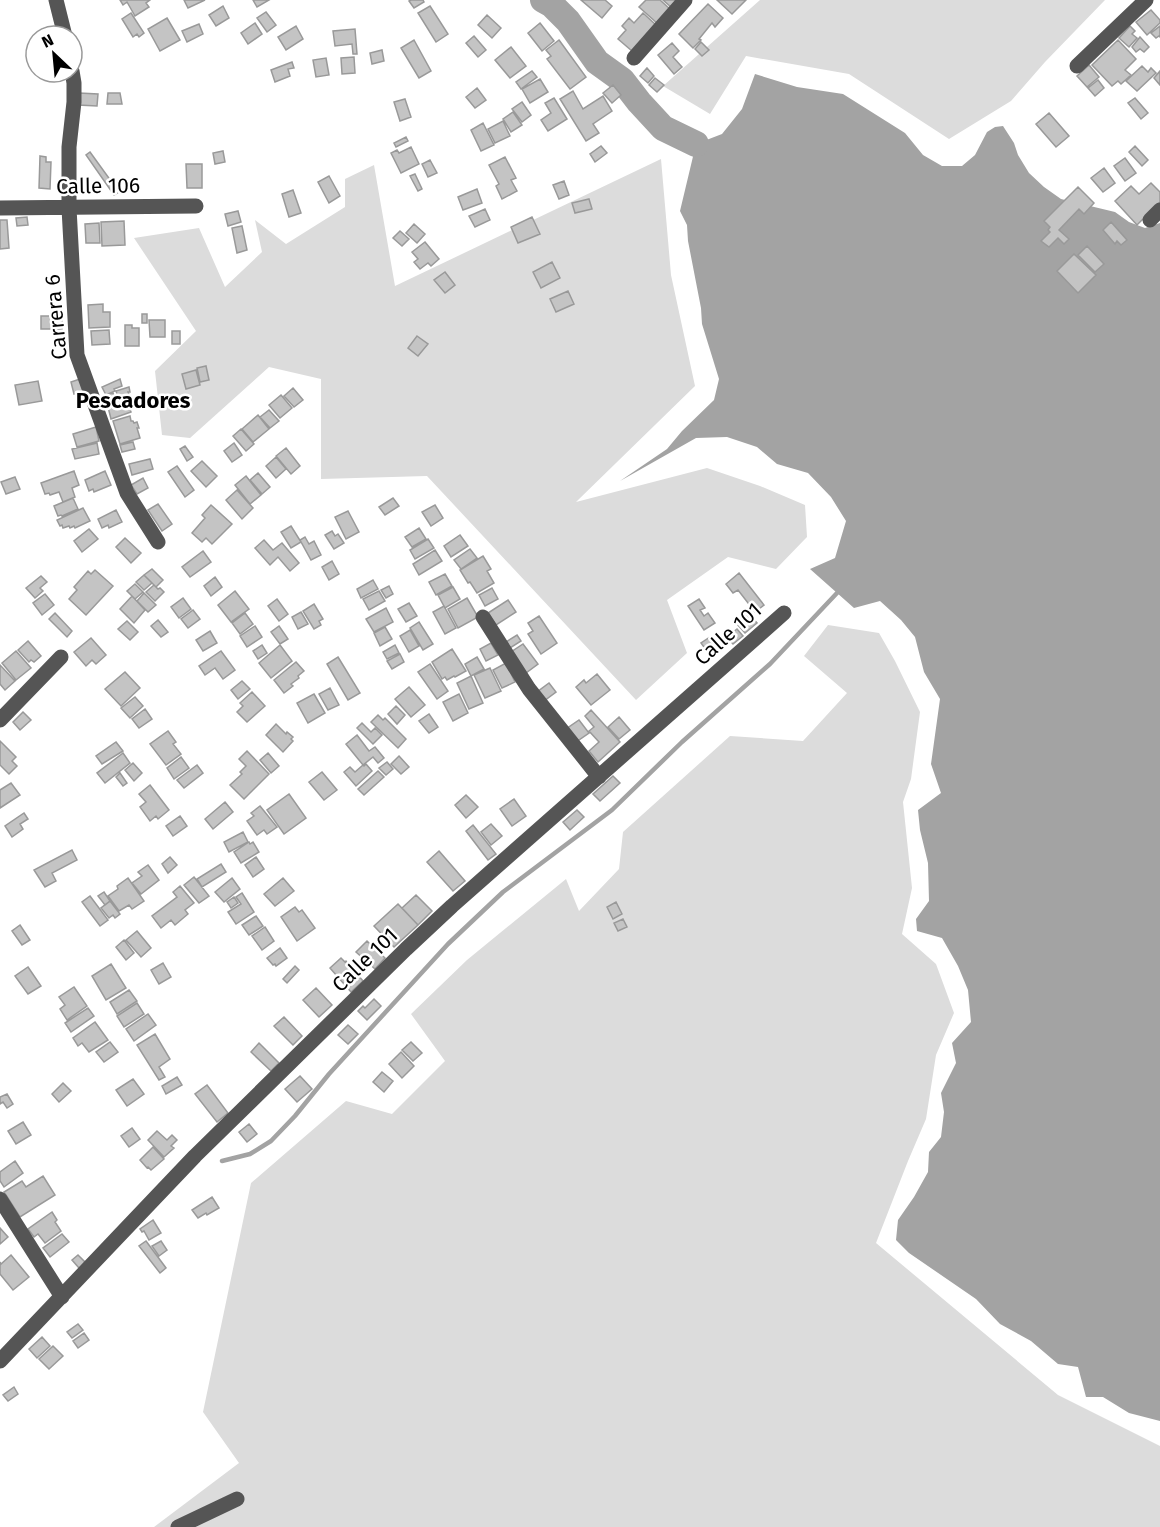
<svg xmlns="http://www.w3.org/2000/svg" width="1160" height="1527" viewBox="0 0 1160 1527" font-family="'Fira Sans',sans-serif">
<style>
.green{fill:#dcdcdc}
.water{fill:#a3a3a3}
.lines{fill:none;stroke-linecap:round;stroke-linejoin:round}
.stream{stroke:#a3a3a3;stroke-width:4.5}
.river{stroke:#a3a3a3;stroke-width:26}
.building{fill:#c4c4c4;stroke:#999;stroke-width:1.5}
.minor{stroke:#555;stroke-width:15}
.labels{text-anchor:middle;stroke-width:5;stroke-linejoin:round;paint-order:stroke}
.street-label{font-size:21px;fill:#000;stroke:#fff}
.neighbourhood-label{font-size:22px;font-weight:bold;fill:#000;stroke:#fff}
</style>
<rect width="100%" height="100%" fill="#fff"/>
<path class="green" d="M760,0h345l-60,62 -34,39 -62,38 -100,-65 -103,-18 -36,58 -47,-28z
M661,159l10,116 24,111 -119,116 131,-34 53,18 45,19 2,32 -31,32 -48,-12 -61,43 20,53 -51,47 -209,-224 -106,3v-100l-52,-12 -79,71 -28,-3 -7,-64 41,-40 -62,-93 65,-10 26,59 37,-35 -7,-32 31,24 59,-37v-28l29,-14 21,121z
M828,625l51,8 16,28 25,51 -9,67 -8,23 9,86 -10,46 34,30 18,49 -18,42 -10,64 -18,42 -32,82 182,152 102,51v81h-1006l85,-64 -36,-51 48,-229 95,-82 46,13 53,-53 -34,-47 56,-54 99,-81 13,32 40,-42 4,-37 107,-96 73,5 44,-48 -43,-37z"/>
<path class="water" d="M755,74l42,13 46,7 62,39 18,22 19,11h20l13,-11 12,-23 8,-5 8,-1 11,17 4,12 11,18 15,14 17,12 54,13 14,10 16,6 15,-5v1198l-31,-8 -26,-16h-17l-8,-30 -20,-3 -27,-23 -31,-17 -24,-25 -67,-46 -13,-13 2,-20 16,-23 14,-25 1,-20 12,-15 3,-25 -3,-19 15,-30 -4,-20 19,-21 -3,-32 -10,-24 -16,-28 -25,-7 -1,-12 13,-18 -1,-38 -8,-33 -2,-20 23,-17 -10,-29 9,-65 -16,-27 -9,-35 -14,-17 -21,-19 -26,7 -44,-39 25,-11 11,-37 -15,-24 -23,-24 -31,-9 -20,-17 -30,-10 -31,1 -76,43 47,-32 15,-18 32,-31 5,-21 -17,-55 -1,-16 -13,-67 -1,-16 -7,-14 16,-67 26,-10 20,-25z"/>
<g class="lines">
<path class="stream" d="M222,1161l28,-7 21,-13 24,-25 34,-42 119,-130 55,-52 109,-82 70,-68 88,-78 67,-71"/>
<path class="river" d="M543,0l9,5 16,16 29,41 25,18 17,22 24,26 33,16"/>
</g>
<path class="building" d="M120,0h30l-4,3 3,4 -14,9 -8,-14 -4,3z
M184,0h21l-17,8z
M253,0h16l-12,7z
M411,0h12l1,2 -10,6 -5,-7z
M581,0h24l7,6 -10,12z
M646,0h14l11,10 -13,14 -19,-17z
M663,0h11l3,3 -5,5z
M717,0h29l-14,14z
M708,4l15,14 -8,9 -3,-4 -13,16 2,1 -8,8 -14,-14z
M223,6l6,12 -13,8 -7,-11z
M430,6l18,28 -12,8 -18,-29z
M1151,10l9,10v3l-13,12 -11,-13z
M266,12l10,13 -9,7 -10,-14z
M131,13l13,20 -5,4 -2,-3 -4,3 -11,-18z
M643,13l13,12 -24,26 -14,-12 8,-9 -4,-4 7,-8 5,5z
M487,15l14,13 -9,10 -14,-13z
M167,18l13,22 -20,11 -12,-22z
M255,23l7,11 -14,10 -7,-11z
M540,23l14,18 -12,10 -14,-18z
M199,24l4,10 -16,8 -5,-11z
M296,26l7,13 -17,11 -8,-13z
M1130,26l5,5 -3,3 5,4 -8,9 -10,-9z
M1160,26v11l-1,-1 -3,2 -5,-5z
M355,29l2,25h-4l-1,-10 -17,2 -2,-15z
M474,36l12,14 -8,7 -12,-14z
M1140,37l9,10 -5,5 -4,-3 -4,3 -4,-5z
M414,40l17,31 -12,7 -18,-30z
M559,40l27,37 -16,12 -23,-30 4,-3 -5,-6z
M1118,40l18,19 -11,11 6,5 -10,9 -3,-3 -6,5 -20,-21z
M701,42l8,8 -7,6 -7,-7z
M672,43l7,8 -6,6 9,10 -8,7 -16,-19z
M511,47l15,19 -16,12 -15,-18z
M382,50l2,11 -12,3 -2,-11z
M354,57l1,16 -13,1 -1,-16z
M326,58l3,17 -13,2 -3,-17z
M292,62l2,6 -6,1 2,7 -15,6 -4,-12z
M1089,65l10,12 -12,10 -10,-11z
M1142,66l6,6 3,-4 5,5 -19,18 -11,-10z
M647,68l7,8 -6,7 -8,-7z
M532,71l5,6 -16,12 -5,-7z
M1160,71v14l-6,-7z
M655,78l9,7 -7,7 -8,-7z
M540,79l8,13 -18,11 -8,-14z
M1098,80l6,8 -9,8 -7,-8z
M613,85l8,10 -9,8 -9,-10z
M477,88l9,12 -11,8 -9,-11z
M573,91l10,18 20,-13 9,15 -19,13 6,9 -13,8 -26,-42z
M79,93l19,1 -1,12 -19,-1z
M108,93h12l2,11h-15z
M554,98l13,21 -19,12 -7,-11 10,-7 -6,-10z
M1135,98l13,15 -7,6 -13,-16z
M405,99l6,18 -11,4 -6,-19z
M522,102l9,13 -9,7 -10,-13z
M513,112l9,13 -11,7 -8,-13z
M1049,113l20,23 -13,11 -20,-23z
M503,121l7,15 -15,7 -7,-14z
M483,123l11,22 -13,6 -10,-21z
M406,137l2,4 -12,6 -2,-4z
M601,146l6,7 -12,9 -5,-8z
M1135,146l13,14 -6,6 -13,-14z
M411,147l8,17 -18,9 -10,-20 6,-3 2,3z
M223,151l2,11 -10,2 -2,-11z
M90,152l29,40 -5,3 -28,-40z
M40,156l6,1v5h5l-1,27 -11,-1z
M505,157l11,21 -5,2 6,11 -15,8 -6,-13 3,-2 -10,-19z
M1125,158l11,15 -11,8 -11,-15z
M430,160l7,13 -9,4 -6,-13z
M186,164h16v24h-15z
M1104,168l11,15 -12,9 -12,-14z
M415,174l7,15 -4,2 -8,-15z
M329,176l11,20 -11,7 -11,-21z
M564,181l5,14 -10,4 -6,-14z
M1151,183l9,9v10l-23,23 -22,-24 16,-15 8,8z
M1078,187l16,16 -10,11 -5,-5 -20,21 10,9 -5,5 -6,-6 -9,9 -8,-6 9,-9 -2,-2 2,-3 -6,-6z
M477,189l5,14 -19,7 -5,-13z
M293,190l8,23 -12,4 -7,-23z
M589,199l3,10 -17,4 -3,-10z
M485,209l5,11 -15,7 -6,-11z
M238,211l3,11 -13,4 -3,-12z
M27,217l1,8 -11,1 -1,-8z
M532,217l8,17 -22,9 -7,-16z
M0,220h7l2,28 -9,1z
M124,221l1,24 -23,1 -1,-24z
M1111,222l16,18 -6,5 -4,-4 -2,3 -12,-14z
M99,223l1,20h-14l-1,-19z
M414,224l11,10 -8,9 -11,-10z
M242,226l5,24 -10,3 -5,-25z
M400,231l9,8 -7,7 -9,-8z
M425,242l14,17 -8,7 -3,-3 -8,6 -6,-7 4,-3 -6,-7z
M1087,246l17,18 -9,8 -17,-17z
M1074,254l22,21 -18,18 -21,-22z
M552,262l8,16 -19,10 -8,-16z
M445,272l10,13 -10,8 -11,-13z
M568,291l6,13 -18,8 -6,-13z
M103,304v8h7v15l-21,1 -1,-23z
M142,314h5v9h-5z
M41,316h21v13h-21z
M149,320h16v17h-15z
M125,325h7v3h7v18h-14z
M109,330l1,14 -18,1 -1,-14z
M172,331h8v13h-8z
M417,336l11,8 -10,12 -10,-8z
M206,366l3,14 -9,2 -3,-14z
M196,370l4,15 -14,4 -4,-15z
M80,379l4,13 -10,2 -3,-12z
M120,379l2,7 -8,3 1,2 -9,4 -4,-8z
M38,381l4,20 -23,4 -4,-20z
M129,387l1,5h-2l3,8 -11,3 -4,-12z
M293,388l10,12 -9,7 -10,-11z
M113,393l4,10 -9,3 -3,-11z
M281,395l11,13 -12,10 -11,-13z
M128,401l3,11 -20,7 -3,-12z
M269,410l10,11 -9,7 -10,-11z
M258,415l11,14 -16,13 -11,-13z
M130,416l1,5h2l1,2 3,-1 2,6h-2l3,10 -20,6 -7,-23z
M96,427l3,14 -22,6 -4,-13z
M241,429l13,15 -8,7 -13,-15z
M133,442l2,7 -13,3 -2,-7z
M97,443l2,11 -24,5 -3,-10z
M234,443l8,12 -10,7 -8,-11z
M185,446l8,11 -6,4 -7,-12z
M286,448l14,18 -9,8 -15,-18z
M276,457l10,12 -10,9 -10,-12z
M150,459l3,10 -21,6 -3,-11z
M202,461l15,15 -11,11 -15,-16z
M177,466l17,24 -9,7 -17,-25z
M74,471l5,14 -7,3 3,9 -12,5 -4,-10 -9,3 -1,-2 -4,1 -4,-11z
M105,471l6,14 -17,7 -1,-3 -4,2 -4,-11z
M258,473l12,14 -8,7 -12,-14z
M246,476l15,19 -11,9 -15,-19z
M15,477l5,12 -14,5 -5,-12z
M143,478l5,10 -11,6 -6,-9z
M237,490l16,18 -11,11 -16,-19z
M73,498l5,11 -16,7 -1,-1 -3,1 -4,-10z
M393,498l6,8 -14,9 -6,-8z
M158,504l14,20 -10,7 -14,-21z
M211,505l21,19 -20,20 -6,-6 -4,4 -10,-9 13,-15 -3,-3z
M435,505l8,13 -12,8 -9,-14z
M83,508l7,13 -15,7 -1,-2 -4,2 -1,-2 -6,2 -1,-3 -2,1 -3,-6z
M116,510l6,12 -13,6 -1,-3 -6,3 -4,-9z
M348,511l11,21 -13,7 -11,-22z
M291,526l10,16 -10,6 -10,-16z
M419,528l7,11 -14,8 -7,-10z
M89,529l9,10 -16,13 -8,-11z
M332,531l3,5 3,-2 6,9 -10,6 -9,-14z
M460,535l8,11 -17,11 -7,-11z
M305,537l4,7 5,-3 7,14 -10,5 -11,-20z
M125,538l16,15 -10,10 -15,-16z
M428,539l6,9 -19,11 -5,-9z
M264,540l9,10 9,-7 17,20 -9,8 -12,-14 -8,8 -15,-17z
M470,549l7,9 -16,11 -7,-9z
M435,550l7,11 -23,14 -6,-11z
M203,551l8,11 -21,15 -8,-10z
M483,556l8,13 -4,2 7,12 -17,10 -7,-11 -2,1 -8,-13z
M332,561l7,13 -10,6 -7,-13z
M152,569l11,11 -7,7 -12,-12z
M95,570l18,16 -27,29 -17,-16 8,-9 -3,-3 14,-16 3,3z
M739,573l25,32 -9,7 -17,-22 -5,3 -7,-9z
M445,574l7,12 -16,9 -7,-13z
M144,575l8,8 -8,7 -8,-8z
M41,576l6,6 -7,6 3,3 -8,7 -9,-10z
M215,577l7,10 -11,9 -7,-10z
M373,580l5,9 -17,9 -4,-9z
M135,584l8,8 -8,7 -8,-8z
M154,585l4,4 2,-1 4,4 -9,9 -9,-9z
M389,586l4,8 -7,4 -5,-8z
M453,587l7,12 -15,9 -7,-13z
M492,588l6,11 -13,7 -6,-11z
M235,591l14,18 -18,13 -13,-17z
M379,591l6,10 -16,9 -6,-11z
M144,593l12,12 -8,7 -11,-11z
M45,594l9,11 -12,10 -9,-12z
M132,596l13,14 -11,13 -14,-14z
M183,598l8,11 -12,9 -8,-11z
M467,598l11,19 -20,11 -10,-19z
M277,599l11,15 -9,7 -11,-15z
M699,599l6,9 -5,2 4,6 4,-3 7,10 -11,7 -16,-24z
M508,600l8,12 -20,13 -8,-12z
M409,603l8,13 -11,6 -8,-13z
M314,604l9,15 -4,2 2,4 -7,4 -11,-18z
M444,606l12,22 -11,6 -12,-22z
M386,608l7,14 -19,10 -8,-13z
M193,610l7,9 -12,9 -7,-9z
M301,612l7,12 -10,5 -6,-12z
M55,613l17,18 -5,6 -18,-18z
M245,613l8,11 -13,10 -8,-11z
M749,614l8,9 -12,10 -8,-9z
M539,616l18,27 -16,11 -13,-20 5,-3 -5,-8z
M158,620l10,12 -7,5 -10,-11z
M127,621l11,11 -8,8 -12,-11z
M419,622l14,22 -10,6 -13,-22z
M255,626l7,11 -15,10 -7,-11z
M279,626l9,13 -8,5 -9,-12z
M385,627l7,12 -12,7 -6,-13z
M737,629l6,7 -10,8 -6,-7z
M410,630l9,16 -10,6 -9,-16z
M210,631l7,12 -14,8 -7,-11z
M517,635l4,6 -11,7 -4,-6z
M710,637l4,6 2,-1 5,8 -10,7 -10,-14z
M91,638l15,17 -10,9 -4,-4 -6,6 -12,-14z
M28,641l13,15 -7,6 -3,-2 -2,2 -11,-12z
M491,643l7,12 -12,6 -6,-12z
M523,644l15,20 -12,9 -15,-21z
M262,645l5,8 -9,6 -5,-8z
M280,645l12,16 -21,17 -12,-15z
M395,645l4,8 -12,6 -4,-7z
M452,649l14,22 -11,6 -1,-1 -7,4 -2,-3 -3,2 -10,-17z
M16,651l15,17 -15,12 -14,-17z
M221,651l14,19 -12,9 -8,-11 -10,7 -6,-9z
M400,654l4,8 -12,7 -5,-8z
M338,657l22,36 -12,7 -21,-36z
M477,657l7,12 -13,7 -6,-12z
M296,662l8,9 -6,5 1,2 -8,6 2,2 -9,7 -10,-13z
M506,663l9,19 -13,6 -9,-18z
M430,664l18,27 -11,8 -19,-27z
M0,665l15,16 -10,9 -5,-6z
M490,668l11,23 -16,7 -11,-23z
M125,672l15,16 -19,18 -16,-17z
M597,674l13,16 -19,15 -15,-18 8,-7 2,3z
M471,676l12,27 -14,6 -12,-26z
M242,681l8,8 -12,10 -7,-9z
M549,683l7,9 -12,9 -7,-9z
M409,687l16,18 -14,12 -16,-18z
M330,688l9,17 -11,5 -9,-16z
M252,692l13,14 -18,16 -10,-10 6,-6 -3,-3z
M314,694l11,19 -17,10 -11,-20z
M459,694l9,19 -15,8 -10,-19z
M135,697l8,9 -13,12 -9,-10z
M396,706l9,9 -8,9 -9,-10z
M145,709l7,10 -13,9 -7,-9z
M591,710l29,32 -22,20 -9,-11 10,-9 -10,-11 5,-4 -9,-11z
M23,712l8,8 -11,10 -7,-8z
M429,714l9,13 -9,6 -10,-12z
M378,715l5,5 2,-2 21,21 -8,9 -27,-26z
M619,717l11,13 -11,9 -11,-12z
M579,720l10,13 -13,9 -10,-13z
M362,723l9,9 4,-4 7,7 -9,9 -16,-16z
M276,724l10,10 1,-2 6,5 -2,2 2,2 -10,11 -17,-17z
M168,731l8,11 -3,2 8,10 -15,11 -16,-21z
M357,735l12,16 6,-4 9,11 -6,5 -5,-6 -10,8 -17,-21z
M0,741l16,16 -4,4 5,5 -8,8 -9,-9z
M116,742l7,9 -21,13 -6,-8z
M247,751l22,23 -25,25 -14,-14 12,-11 -2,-2 6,-6 -7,-7z
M123,753l7,10 -25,20 -8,-10z
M268,753l11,13 -8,7 -11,-13z
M399,756l10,11 -8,7 -10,-10z
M181,757l8,11 -15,11 -7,-11z
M387,762l6,7 -7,6 -7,-7z
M133,763l9,10 -8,8 -9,-11z
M366,764l6,7 -16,15 -12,-14 6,-5 5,5 8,-7 1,1z
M197,765l6,8 -19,15 -7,-8z
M378,771l6,6 -20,18 -6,-6z
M322,772l15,18 -13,10 -15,-18z
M120,773l7,10 -4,3 -7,-9z
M613,776l7,7 -20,18 -7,-7z
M11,783l9,12 -20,13v-18z
M150,785l19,25 -11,9 -2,-3 -6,5 -10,-14 6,-5 -7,-8z
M289,794l17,24 -22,16 -17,-24z
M466,795l12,12 -12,11 -11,-13z
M514,799l12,17 -14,10 -12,-17z
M225,802l8,10 -20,17 -8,-10z
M260,806l17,21 -10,7 -3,-4 -7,5 -10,-14 7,-5 -3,-3z
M577,810l7,7 -14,13 -7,-8z
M24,813l4,6 -8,5 3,5 -11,8 -7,-11z
M180,816l7,10 -14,10 -7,-10z
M491,824l11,12 -11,9 -10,-13z
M473,825l23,29 -8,6 -22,-29z
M243,832l5,10 -19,10 -5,-10z
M249,842l1,2 3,-2 6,10 -18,11 -7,-11z
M72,850l5,10 -25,13 4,8 -11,6 -11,-17z
M439,851l26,30 -12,10 -26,-29z
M170,857l7,8 -9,8 -6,-9z
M256,857l8,12 -11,8 -8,-12z
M221,864l5,8 -24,15 -5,-8z
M148,865l11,15 -18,14 -9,-11 10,-7 -4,-4z
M194,877l15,19 -10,7 -15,-18z
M128,878l16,23 -12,8 -3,-4 -10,6 -11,-15 10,-7 -1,-3z
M232,878l8,11 -16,13 -9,-10z
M283,878l11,13 -19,15 -11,-12z
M180,886l14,17 -9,7 3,4 -13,11 -4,-5 -10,8 -9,-12 25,-19 -4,-5z
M104,892l6,9 -5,4 -7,-9z
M242,893l12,19 -18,12 -8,-12 13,-8 -5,-7z
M416,895l16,16 -14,14 -16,-17z
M90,896l18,24 -8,6 -18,-24z
M234,897l4,6 -7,5 -4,-6z
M110,901l10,13 -5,4 -2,-3 -4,3 -8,-10z
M616,902l6,12 -9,5 -6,-12z
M398,904l20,21 -24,22 -20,-21z
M295,907l4,5 3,-2 13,18 -18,13 -16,-24z
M256,916l7,10 -14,9 -7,-10z
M623,919l4,8 -9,4 -4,-8z
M20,925l10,15 -8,5 -10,-14z
M265,927l9,14 -12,9 -10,-14z
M137,931l14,17 -10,9 -15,-17z
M124,940l10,13 -8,7 -10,-13z
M367,941l18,17 -10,11 -19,-17z
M280,948l7,10 -11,8 -1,-2 -2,1 -6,-7z
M341,958l4,4 1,-1 17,20 -12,11 -21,-24z
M163,963l8,14 -12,7 -8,-14z
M111,964l15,24 -20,12 -14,-24z
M295,966l4,4 -12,13 -4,-4z
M28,967l13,19 -13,8 -13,-18z
M74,987l13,19 -20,14 -7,-11 5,-4 -6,-8z
M316,988l16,17 -13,12 -16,-17z
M129,990l8,11 -20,13 -7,-12z
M374,999l7,7 -14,14 -9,-9 5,-5 2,2z
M137,1003l7,11 -20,13 -7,-11z
M88,1008l6,8 -23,16 -6,-9z
M148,1014l8,11 -22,16 -8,-12z
M284,1017l18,19 -9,9 -19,-19z
M95,1022l13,18 -19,12 -7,-9 -4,3 -5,-8z
M348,1025l10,9 -10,10 -10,-9z
M155,1034l15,25 -11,8 6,10 -6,3 -22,-35z
M110,1042l8,10 -14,10 -8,-10z
M411,1042l11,11 -9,8 -11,-11z
M259,1043l20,20 -8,8 -20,-19z
M401,1052l13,14 -12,12 -13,-14z
M382,1072l11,9 -9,11 -11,-10z
M300,1076l12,13 -15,13 -12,-13z
M177,1077l5,8 -16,9 -4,-8z
M133,1079l11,15 -17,12 -11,-16z
M63,1083l8,8 -12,11 -7,-8z
M207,1085l21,28 -11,9 -22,-28z
M7,1094l6,10 -6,4 -4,-6 -3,2v-7z
M23,1122l8,13 -15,9 -8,-13z
M249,1124l8,10 -10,8 -8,-10z
M132,1128l8,11 -11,8 -8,-11z
M157,1131l10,9 5,-5 5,5 -6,6 3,2 -10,9 -16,-17z
M153,1147l11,12 -13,11 -3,-3 -1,1 -7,-8z
M15,1161l8,12 -19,14 -4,-6v-9z
M43,1176l12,19 -35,22 -16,-25 18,-11 4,6z
M212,1197l7,11 -12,7 -1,-2 -8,5 -6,-8z
M52,1212l5,8 -2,2 6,9 -16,12 -7,-9 -4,3 -6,-8z
M153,1220l8,13 -12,7 -5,-9 -2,1 -2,-3z
M0,1228l8,9 -8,7z
M62,1234l7,8 -19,15 -7,-9z
M146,1241l20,27 -6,5 -21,-27z
M161,1241l6,9 -8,6 -7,-10z
M11,1255l18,22 -16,13 -13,-16v-12l1,2z
M78,1255l8,8 -7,5 -7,-8z
M78,1324l5,6 -11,8 -5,-6z
M84,1333l5,7 -11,8 -5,-7z
M42,1337l8,9 -13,12 -8,-9z
M53,1346l10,10 -14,13 -10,-10z
M14,1387l4,7 -10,7 -5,-6z"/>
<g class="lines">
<path class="minor" d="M56,0l9,36
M634,58l51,-58
M1077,66l69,-66
M72,71l2,12v19l-5,45v61l8,147 50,138 31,49
M0,208l196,-2
M1150,220l10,-10
M483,617l46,72 70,88
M0,720l61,-63
M0,1199l62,98
M0,1361l195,-205 211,-207 46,-43 332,-293
M178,1527l59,-28"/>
</g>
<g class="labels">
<g class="street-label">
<text transform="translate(98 186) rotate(-1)" y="7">Calle 106</text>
<text transform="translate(56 317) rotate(-95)" y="7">Carrera 6</text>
<text transform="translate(728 634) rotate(-42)" y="7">Calle 101</text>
<text transform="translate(365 960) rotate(-44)" y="7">Calle 101</text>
</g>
<g class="neighbourhood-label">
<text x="133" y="408">Pescadores</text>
</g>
</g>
<g transform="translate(54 54) rotate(334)"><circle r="28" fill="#ffffff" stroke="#999999" stroke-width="1.5"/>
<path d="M0-4.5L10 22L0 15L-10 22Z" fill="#000000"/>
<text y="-9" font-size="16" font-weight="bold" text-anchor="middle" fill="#000000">N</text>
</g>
</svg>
